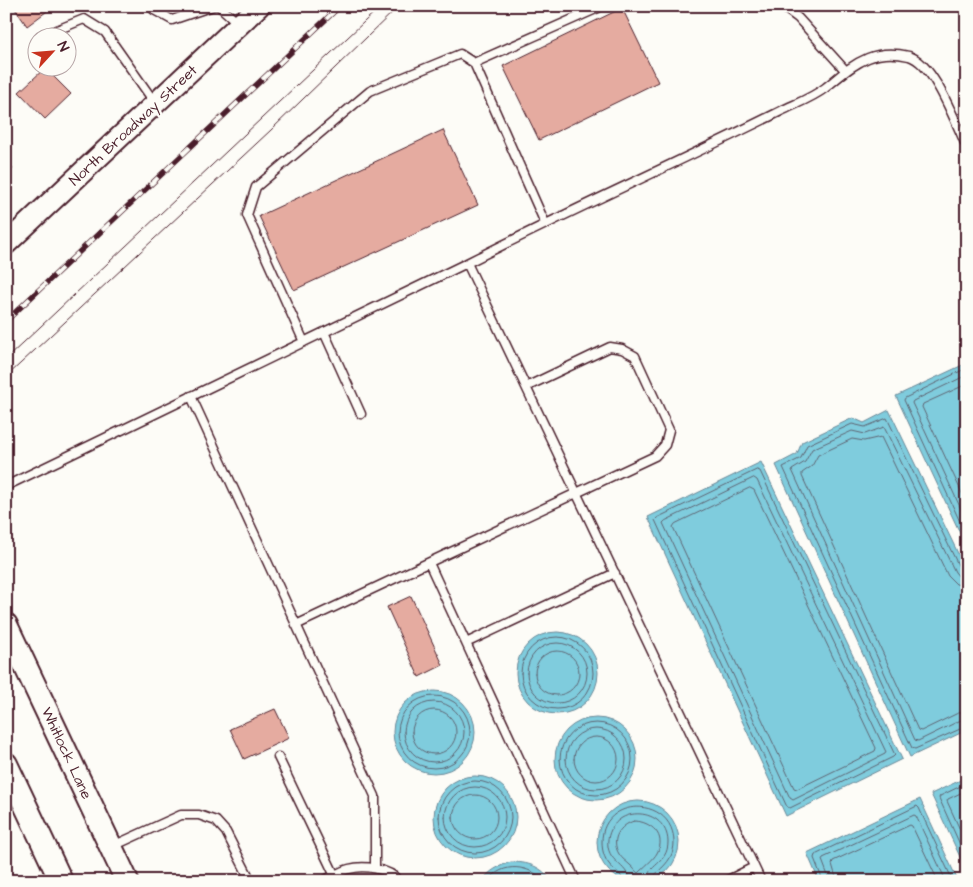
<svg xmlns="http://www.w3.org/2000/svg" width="973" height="887" viewBox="0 0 973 887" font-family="'Architects Daughter',sans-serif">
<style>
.water{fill:#7fccdd;stroke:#6a8796}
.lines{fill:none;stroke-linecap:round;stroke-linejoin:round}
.shore{stroke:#5f6472;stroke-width:1}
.building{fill:#e5aba0;stroke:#4a1f2b}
.service-casing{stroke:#4a1f2b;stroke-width:11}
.tertiary-casing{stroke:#4a1f2b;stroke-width:24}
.secondary-casing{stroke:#4a1f2b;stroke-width:26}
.service{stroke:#fdfcf7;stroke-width:8}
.tertiary{stroke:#fdfcf7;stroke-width:20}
.secondary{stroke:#fdfcf7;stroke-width:22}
.tram{stroke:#4a1f2b;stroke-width:1}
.rail-casing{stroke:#4a1f2b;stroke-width:5.5}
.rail{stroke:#fdfcf7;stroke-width:4;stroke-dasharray:11;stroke-linecap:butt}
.labels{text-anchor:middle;stroke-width:4.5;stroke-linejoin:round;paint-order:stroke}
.street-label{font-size:15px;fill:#4a1f2b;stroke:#fdfcf7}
</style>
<rect width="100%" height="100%" fill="#fdfcf7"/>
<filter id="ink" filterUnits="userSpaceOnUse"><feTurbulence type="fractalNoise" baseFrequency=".02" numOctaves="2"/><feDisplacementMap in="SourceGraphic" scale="10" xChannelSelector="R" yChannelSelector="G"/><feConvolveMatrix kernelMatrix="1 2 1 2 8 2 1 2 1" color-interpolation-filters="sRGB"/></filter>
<g filter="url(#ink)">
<path class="water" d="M967,363v185l-71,-152z
M889,410l78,162v158l-57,27 -134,-292 21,-11 5,-12 51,-24 11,5z
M761,462l141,297 -116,57 -138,-299z
M516 673a41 41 0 1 1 82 0a41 41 0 1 1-82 0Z
M393 732a41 41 0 1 1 82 0a41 41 0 1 1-82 0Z
M555 759a41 41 0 1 1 82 0a41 41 0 1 1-82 0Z
M434 817a41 41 0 1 1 82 0a41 41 0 1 1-82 0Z
M967,777v95l-36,-78z
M920,799l38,82h-139l-12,-28z
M597 842a41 41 0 1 1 82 0a41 41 0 1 1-82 0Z
M511,862c16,0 31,4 40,19h-69c8,-11 17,-15 29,-19z"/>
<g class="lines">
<path class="shore" d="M967,368l-62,30 -1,2 63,137
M967,375l-54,26 -1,2 55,119
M967,384l-44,20 -1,3 45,97
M757,470l3,1 135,284 -2,2 -103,51 -3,-1 -132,-287 2,-2z
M754,478l3,2 129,272 -1,2 -92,46 -3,-2 -127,-275 2,-2z
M750,488l4,2 122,258 -1,3 -78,38 -3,-1 -121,-261 2,-3z
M967,573l-7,-4 -73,-151 -22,9 -13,-3 -45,21 -6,13 -18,9 129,281 3,1 52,-23
M967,579l-7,-1 -5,-6 -71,-145 -19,7 -13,-3 -40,18 -7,13 -13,8 123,270 3,1 43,-21 6,-1
M967,586l-11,-2 -8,-8 -67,-139 -17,4 -12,-2 -34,16 -6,11 -10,7v3l116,254 3,1 37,-18 9,-1
M521 673a36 36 0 1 1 72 0a36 36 0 1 1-72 0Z
M527 673a30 30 0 1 1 60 0a30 30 0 1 1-60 0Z
M535 673a22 22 0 1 1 44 0a22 22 0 1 1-44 0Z
M398 732a36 36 0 1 1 72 0a36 36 0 1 1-72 0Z
M404 732a30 30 0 1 1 60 0a30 30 0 1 1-60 0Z
M412 732a22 22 0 1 1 44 0a22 22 0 1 1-44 0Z
M560 759a36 36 0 1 1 72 0a36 36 0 1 1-72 0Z
M566 759a30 30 0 1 1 60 0a30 30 0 1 1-60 0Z
M574 759a22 22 0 1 1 44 0a22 22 0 1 1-44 0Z
M439 817a36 36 0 1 1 72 0a36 36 0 1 1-72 0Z
M967,783l-27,13 -1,2 28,62
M445 817a30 30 0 1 1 60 0a30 30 0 1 1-60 0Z
M967,790l-19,9 -1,2 20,44
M453 817a22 22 0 1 1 44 0a22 22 0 1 1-44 0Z
M634,821c17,0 33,15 23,32 -3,6 -14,15 -19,20 -3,-2 -4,-5 -8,-8 -4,-4 -8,-6 -11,-11 -9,-15 1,-29 15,-33z
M488,881c15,-20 41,-16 57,0
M623,881c-1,-8 -10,-11 -14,-17 -5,-6 -7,-14 -7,-22 -1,-46 71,-47 72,0 0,23 -20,28 -22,39
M629,881c0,-17 -24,-18 -21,-42 6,-36 59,-32 60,3 0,22 -21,23 -22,39
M823,881l-9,-23 1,-3 102,-49 2,2 34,73
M830,881l-8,-21 1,-2 91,-43 2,1 30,65
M837,881l-5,-17 1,-3 77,-36 2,1 26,55"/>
</g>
<path class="building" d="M13,6h41l-27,20z
M622,8l36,74 -119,58 -36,-74z
M45,68l26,26 -26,25 -26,-27z
M443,130l35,75 -184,85 -35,-74z
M6,161l7,8 -7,6z
M411,596l32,69 -24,12 -32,-70z
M275,709l14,29 -45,21 -14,-30z"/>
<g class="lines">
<g class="service-casing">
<path id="service" d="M151,6l3,4 18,10 41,-14
M219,6l19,17
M782,6l16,12 47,52
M52,32l32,-13 21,13 50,71
M474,63l124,-55
M467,263c104,-53 210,-100 314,-152 14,-7 31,-13 44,-23 14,-11 26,-23 43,-30 12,-5 28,-5 41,-2 25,7 47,68 58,91
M324,332l37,82
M304,342l-57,-127 9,-28 114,-96 90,-37 14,9 71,160
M191,396l184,400v72
M6,486l461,-223 294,618
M429,563l147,318
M296,625l359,-169 10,-11 4,-15 -34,-74 -13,-7 -12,-2 -84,40
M466,643l149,-70
M278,757l57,119
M113,846l68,-31h18l17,6 10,11 25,49
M6,874l3,7
M323,881c9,-4 18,-10 26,-12 15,-4 39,-1 50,12
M726,881l28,-14"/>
</g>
<g class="tertiary-casing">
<path id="tertiary" d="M6,244l253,-238"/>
</g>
<g class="secondary-casing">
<path id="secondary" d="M6,625l121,256
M6,764l55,117"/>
</g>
<use href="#service" class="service"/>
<use href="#tertiary" class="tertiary"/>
<use href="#secondary" class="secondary"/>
<path class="tram" d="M6,359l375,-353
M6,377l265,-247 128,-124"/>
<g class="rail-casing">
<path id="rail" d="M6,321l334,-315"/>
</g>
<use href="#rail" class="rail"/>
</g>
</g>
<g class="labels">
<g class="street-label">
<text transform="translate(133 125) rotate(-43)" y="5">North Broadway Street</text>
<text transform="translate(67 753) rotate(65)" y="5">Whitlock Lane</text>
</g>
</g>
<rect width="973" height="887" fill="none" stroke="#fdfcf7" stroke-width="25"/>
<rect x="12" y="12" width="948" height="862" fill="none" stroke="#4a1f2b" stroke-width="2" filter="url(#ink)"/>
<g transform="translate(52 52) rotate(64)"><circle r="24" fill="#fdfcf7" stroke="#b5a4a5"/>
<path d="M0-4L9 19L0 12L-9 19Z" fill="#c8321e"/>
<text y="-8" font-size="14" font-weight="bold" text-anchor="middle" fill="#4a1f2b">N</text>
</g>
</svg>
